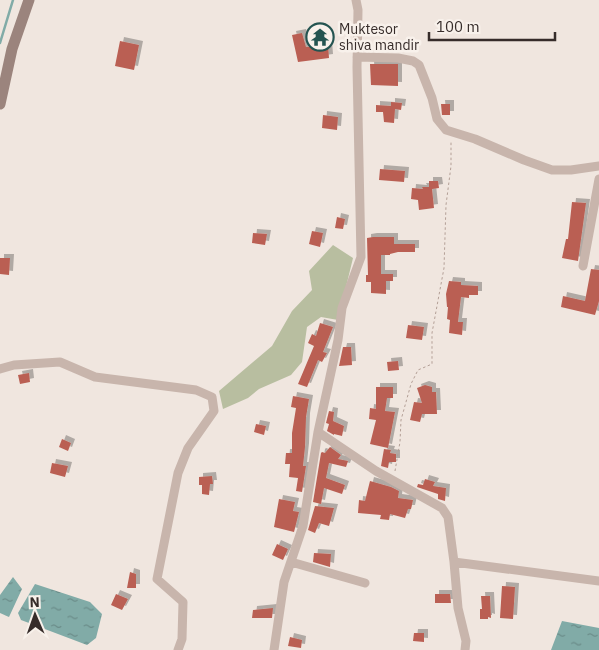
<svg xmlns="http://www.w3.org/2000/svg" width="599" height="650" viewBox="0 0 599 650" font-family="'IBM Plex Sans',sans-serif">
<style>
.green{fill:#b8bea0}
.water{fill:url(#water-ripples)}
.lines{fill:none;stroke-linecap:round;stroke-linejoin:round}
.stream{stroke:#81aba7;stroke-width:2.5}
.building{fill:#ba5f53;filter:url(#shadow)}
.path{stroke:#b39f96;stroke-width:1;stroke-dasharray:2.5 2.5;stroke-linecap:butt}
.street{stroke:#c8b5ac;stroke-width:9}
.secondary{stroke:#9b847d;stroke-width:11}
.labels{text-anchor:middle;stroke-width:5;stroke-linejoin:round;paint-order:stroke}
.poi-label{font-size:14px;fill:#362c2a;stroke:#f8f1eb;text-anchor:start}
</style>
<defs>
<pattern id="water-ripples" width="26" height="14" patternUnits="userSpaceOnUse" patternTransform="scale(1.25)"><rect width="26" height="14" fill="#81aba7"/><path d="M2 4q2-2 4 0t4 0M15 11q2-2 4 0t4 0" fill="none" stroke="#6a8b88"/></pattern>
<filter id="shadow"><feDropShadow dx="4" dy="-4" stdDeviation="0" flood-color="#0004"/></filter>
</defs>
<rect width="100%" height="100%" fill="#f0e6df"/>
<path class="green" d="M333,245l20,13 -15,62 -17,-3 -14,10 -5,35 -11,13 -32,14 -11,9 -25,11 -4,-18 53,-45 20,-35 20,-21 -3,-19z"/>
<path class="water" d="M13,577l9,12 -13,28 -9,-4v-18z
M35,584l55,18 12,12 -6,24 -9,7 -66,-25 -3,-7z
M562,621l37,7v22h-48z"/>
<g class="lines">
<path class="stream" d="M0,43l13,-43"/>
</g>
<path class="building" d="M302,33l4,14 22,-2 1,13 -31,4 -6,-27z
M120,41l19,4 -5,25 -19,-4z
M370,64h28v22l-27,-1z
M391,102l11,1 -1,7 -6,-1 -1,14 -10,-1 -1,-10h-7v-7l15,1z
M441,104h9v11h-8z
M323,115l15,2 -1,13 -15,-2z
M380,169l25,2 -1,11 -25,-2z
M429,181h9l1,7 -7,1 2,19 -15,2 -1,-10 -7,-1 1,-11 11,1 -1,-2h7z
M572,202l14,1 -8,58 -16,-3 4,-19h2z
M337,217l8,2 -2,10 -8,-1z
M312,231l11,2 -3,14 -11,-3z
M253,233l14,1 -2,11 -13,-2z
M373,237h21v7h21v8h-17l-8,2v1h-9v19h12v7h-7v13l-15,-1v-11h-5v-7h2l-1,-37z
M0,258h10l-1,17 -9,-1z
M591,269l8,1v31l-4,14 -34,-8 2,-11 22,5z
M449,281l12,1v3l17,1v9h-9v3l-8,-1 -3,25h5l-1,13 -13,-2 1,-13 -3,-1 1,-12h-1l-1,-13z
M320,323l13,4 -10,25 4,1 -5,9 -4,-2 -11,27 -9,-3 16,-38 -6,-3 4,-9 4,2z
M408,325l16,2 -2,13 -16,-2z
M343,347h8l1,18 -13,1z
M398,361l1,9 -11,1 -1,-9z
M29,373l1,9 -10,2 -2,-9z
M425,385l7,2v5h4l1,22h-15l-2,8 -10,-2 4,-18 8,1 -5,-15z
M376,387h17v11h-6l-2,13 10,1 -7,36 -18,-4 6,-24 -7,-1 1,-11 6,1z
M293,396l16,3 -3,18 -1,30 -2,19h3l-4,26 -6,-1 2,-13 -9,-1 1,-13h-5l1,-11h6v-20l4,-25 -5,-1z
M329,411l5,1 -1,9 11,5 -2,10 -8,-2v1l-7,-4 2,-7 -3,-1z
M256,424l10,2 -2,9 -10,-3z
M62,439l9,4 -3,8 -9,-4z
M330,447l11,8 -3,4 10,2 -2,6 -17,-4 -3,15 19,7 -3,9 -18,-6 -3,16 -8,-2 8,-49 1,-1 3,1z
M384,449l7,1 -1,3 6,1v8h-7l-1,6 -7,-2z
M52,463l16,3 -3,11 -15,-4z
M212,476l1,8h-3l-1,11 -7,-1v-9h-3v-8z
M425,479l10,3 -2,4 13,2 -1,13 -7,-2v-5l-21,-7 1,-3 5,1z
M370,481l21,6 8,4 -1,7 15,2 -2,9h-3l-3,9 -15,-4 -1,6 -9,-1 1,-4 -23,-2 1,-13 6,1z
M279,499l16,3 -2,9 6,1 -5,20 -20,-5z
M315,506l19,2 -5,18 -10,-3 -4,10 -7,-3z
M277,544l11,5 -5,11 -11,-5z
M314,553l17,1 -1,13 -17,-5z
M130,572l6,2v14h-9z
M502,586l13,1 -2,32 -13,-1z
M116,594l12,5 -6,11 -11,-5z
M435,594h15l1,9h-16z
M481,596h9l1,22 -3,-1v2h-8v-10h2z
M273,608l-1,10h-20l1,-8z
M414,633h10v9l-11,-1z
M290,637l12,3 -1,8 -13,-2z"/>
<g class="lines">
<path class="path" d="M395,471l5,-29 1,-22 10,-36 7,-14 14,-6v-31l12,-65 2,-63 5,-39v-24"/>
<path class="street" d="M356,0l2,10 -1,57 4,190 -19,51 -4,32 -20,92 58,39 66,37 6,9 6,45 145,19
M357,57l41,1 15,3 6,4 13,33 5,21 9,11 29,9 49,21 28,10h19l28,-4
M583,266l16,-87
M0,369l14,-4 46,-3 35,15 101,13 16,7 2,14 -26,37 -10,25 -21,106 26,23 -1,37 -4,11
M291,562l74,21
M454,562l4,46 8,33 -1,9
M274,650l10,-68 19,-56 15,-94"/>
<path class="secondary" d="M0,104l12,-55 17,-49"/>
</g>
<defs>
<g id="temple-ring" transform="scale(1.4375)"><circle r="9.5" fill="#f8f1eb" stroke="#245451" stroke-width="1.5"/><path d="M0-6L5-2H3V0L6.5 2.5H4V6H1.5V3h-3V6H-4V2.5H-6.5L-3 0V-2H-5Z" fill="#245451"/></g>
</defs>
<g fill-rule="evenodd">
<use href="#temple-ring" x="320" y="37"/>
</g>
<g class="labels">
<g class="poi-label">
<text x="339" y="34">Muktesor<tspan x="339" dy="16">shiva mandir</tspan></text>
</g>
</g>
<g transform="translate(35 615) rotate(358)" stroke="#f8f1eb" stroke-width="4" paint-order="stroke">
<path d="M0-4L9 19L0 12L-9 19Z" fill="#362c2a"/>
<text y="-8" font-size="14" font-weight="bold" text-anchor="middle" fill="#362c2a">N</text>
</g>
<path d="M429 32v8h126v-8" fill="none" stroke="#362c2a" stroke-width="2.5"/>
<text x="436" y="32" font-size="15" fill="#362c2a" stroke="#f8f1eb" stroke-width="4" paint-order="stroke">100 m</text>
</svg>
